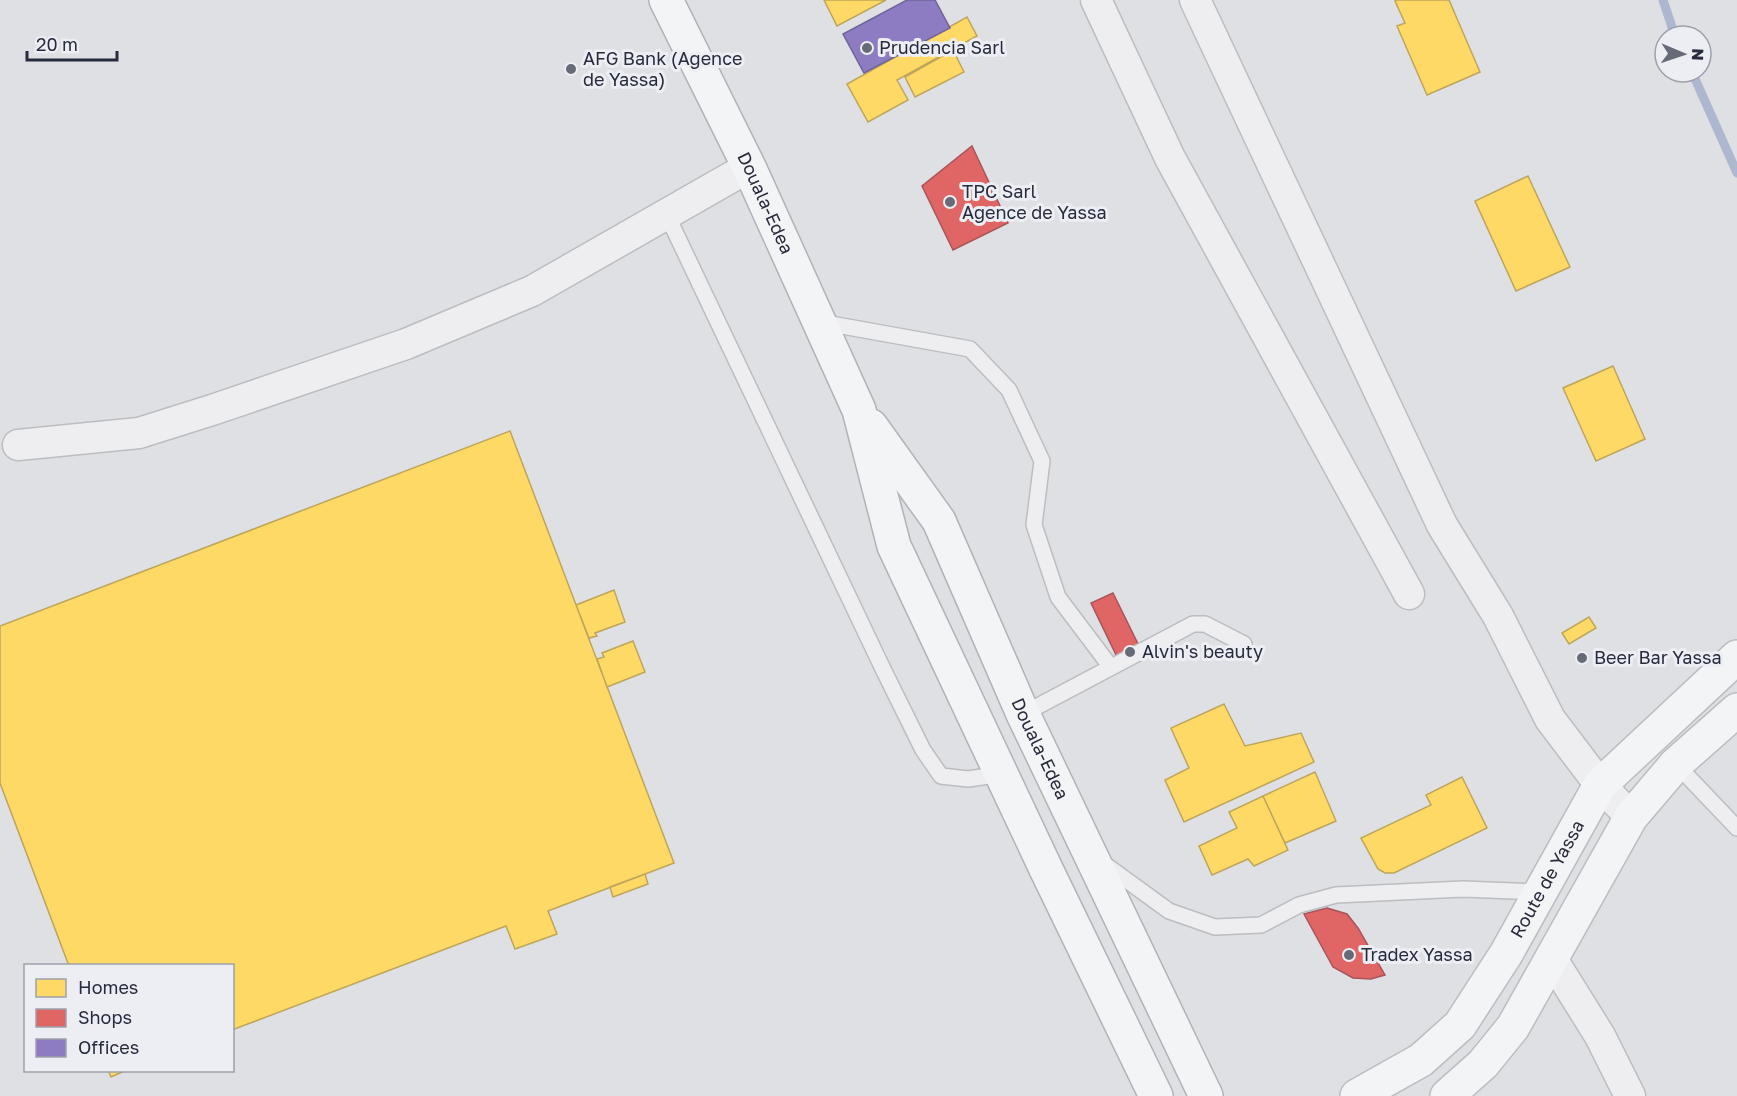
<svg xmlns="http://www.w3.org/2000/svg" width="1737" height="1096" viewBox="0 0 1737 1096" font-family="'Golos Text',sans-serif">
<style>
.homes{fill:#ffd966;stroke:#bea559;stroke-width:1.5}
.shops{fill:#e06666;stroke:#a85459;stroke-width:1.5}
.offices{fill:#8e7cc3;stroke:#6f649a;stroke-width:1.5}
.lines{fill:none;stroke-linecap:round;stroke-linejoin:round}
.stream{stroke:#adb7cf;stroke-width:9}
.lane-casing{stroke:#bbbdc1;stroke-width:18}
.street-casing{stroke:#bbbdc1;stroke-width:33}
.primary-casing{stroke:#bbbdc1;stroke-width:36}
.highway-casing{stroke:#b1b3b8;stroke-width:36}
.lane{stroke:#eeeef1;stroke-width:15}
.street{stroke:#eeeef1;stroke-width:30}
.primary{stroke:#f2f4f5;stroke-width:33}
.highway{stroke:#f2f4f5;stroke-width:33}
.poi-dot{fill:#676a77;stroke:#eceef4;stroke-width:2}
.labels{text-anchor:middle;stroke-width:6;stroke-linejoin:round;paint-order:stroke}
.poi-label{font-size:18px;fill:#272b3c;stroke:#eceef4;text-anchor:start}
.street-label{font-size:18px;fill:#272b3c;stroke:#eceef4}
</style>
<rect width="100%" height="100%" fill="#dee0e4"/>
<path class="homes" d="M824,0h62l-49,26z
M1397,0h52l31,72 -53,23 -30,-69 8,-3 -10,-22z
M967,17l10,19 -80,44 11,20 -40,22 -21,-38z
M953,50l11,22 -49,25 -10,-20z
M1528,176l42,91 -54,24 -41,-90z
M1613,366l32,73 -49,22 -33,-73z
M510,431l164,432 -126,48 9,23 -42,15 -9,-23 -274,104v-64h-163l-69,-183v-157z
M614,590l11,32 -30,11 2,3 -8,2 -13,-33z
M1589,617l7,11 -27,16 -7,-11z
M633,641l12,31 -38,15 -10,-28 7,-2 -2,-4z
M1224,704l21,42 56,-13 13,29 -130,60 -19,-42 24,-12 -18,-40z
M1315,772l21,49 -51,22 -22,-47z
M1462,777l25,51 -93,45h-9l-7,-4 -17,-31 70,-33 -5,-10z
M1263,796l25,54 -34,16 -6,-7 -36,16 -13,-29 38,-18 -8,-16z
M645,874l3,10 -35,13 -3,-10z
M108,1070h19l-16,7z"/>
<path class="shops" d="M972,146l36,77 -55,27 -31,-64z
M1113,593l28,57 -22,11 -28,-58z
M1327,908l20,6 11,14 27,47 -14,4 -18,-1 -20,-11 -29,-53z"/>
<path class="offices" d="M907,0h28l15,28 -86,45 -21,-39z"/>
<g class="lines">
<path class="stream" d="M1663,0l12,36
M1692,72l45,101"/>
<g class="lane-casing">
<path id="lane" d="M667,215l216,454 40,81 18,26 27,3 34,-5
M820,322l150,27 39,41 33,71 -8,64 24,72 52,69
M1023,714l170,-90h12l39,20
M1676,764l61,64
M1103,863l66,48 46,16 46,-2 38,-20 37,-10 127,-6 77,3"/>
</g>
<g class="street-casing">
<path id="street" d="M1096,0l74,158 239,436
M1195,0l247,525 56,91 52,103 50,66 31,32
M18,445l121,-12 73,-23 194,-66 126,-53 217,-124
M1552,959l48,77 30,60"/>
</g>
<g class="primary-casing">
<g id="primary">
<path id="s1" d="M1357,1096l64,-36 39,-35 46,-71 94,-169 137,-128"/>
<path d="M1447,1096l36,-32 30,-37 118,-210 45,-53 61,-54"/>
</g>
</g>
<g class="highway-casing">
<g id="highway">
<path id="s2" d="M666,0l83,167 110,243 35,136 152,323 110,227"/>
<path id="s3" d="M871,426l68,95 84,193 183,382"/>
</g>
</g>
<use href="#lane" class="lane"/>
<use href="#street" class="street"/>
<use href="#primary" class="primary"/>
<use href="#highway" class="highway"/>
</g>
<g class="poi-dot">
<circle cx="867" cy="48" r="6"/>
<circle cx="571" cy="69" r="6"/>
<circle cx="950" cy="202" r="6"/>
<circle cx="1130" cy="652" r="6"/>
<circle cx="1582" cy="658" r="6"/>
<circle cx="1349" cy="955" r="6"/>
</g>
<g class="labels">
<g class="poi-label">
<text x="879" y="54">Prudencia Sarl</text>
<text x="583" y="65">AFG Bank (Agence<tspan x="583" dy="21">de Yassa)</tspan></text>
<text x="962" y="198">TPC Sarl<tspan x="962" dy="21">Agence de Yassa</tspan></text>
<text x="1142" y="658">Alvin's beauty</text>
<text x="1594" y="664">Beer Bar Yassa</text>
<text x="1361" y="961">Tradex Yassa</text>
</g>
<g class="street-label">
<text dy="6" stroke="none"><textPath href="#s2" startOffset="226">Douala-Edea</textPath></text>
<text dy="6" stroke="none"><textPath href="#s3" startOffset="366">Douala-Edea</textPath></text>
<text dy="6" stroke="none"><textPath href="#s1" startOffset="296">Route de Yassa</textPath></text>
</g>
</g>
<rect x="24" y="964" width="210" height="108" fill="#eceef4" stroke="#9da0aa" stroke-width="1.5"/>
<rect x="36" y="979" width="30" height="18" fill="#ffd966" stroke="#9da0aa" stroke-width="1.5"/>
<text x="78" y="994" font-size="18" fill="#272b3c">Homes</text>
<rect x="36" y="1009" width="30" height="18" fill="#e06666" stroke="#9da0aa" stroke-width="1.5"/>
<text x="78" y="1024" font-size="18" fill="#272b3c">Shops</text>
<rect x="36" y="1039" width="30" height="18" fill="#8e7cc3" stroke="#9da0aa" stroke-width="1.5"/>
<text x="78" y="1054" font-size="18" fill="#272b3c">Offices</text>
<g transform="translate(1683 54) rotate(92)"><circle r="28" fill="#eceef4" stroke="#9da0aa" stroke-width="1.5"/>
<path d="M0-4.5L10 22L0 15L-10 22Z" fill="#676a77"/>
<text y="-9" font-size="16" font-weight="bold" text-anchor="middle" fill="#272b3c">N</text>
</g>
<path d="M27 51v9h90v-9" fill="none" stroke="#272b3c" stroke-width="3"/>
<text x="36" y="51" font-size="18" fill="#272b3c" stroke="#eceef4" stroke-width="4.5" paint-order="stroke">20 m</text>
</svg>
